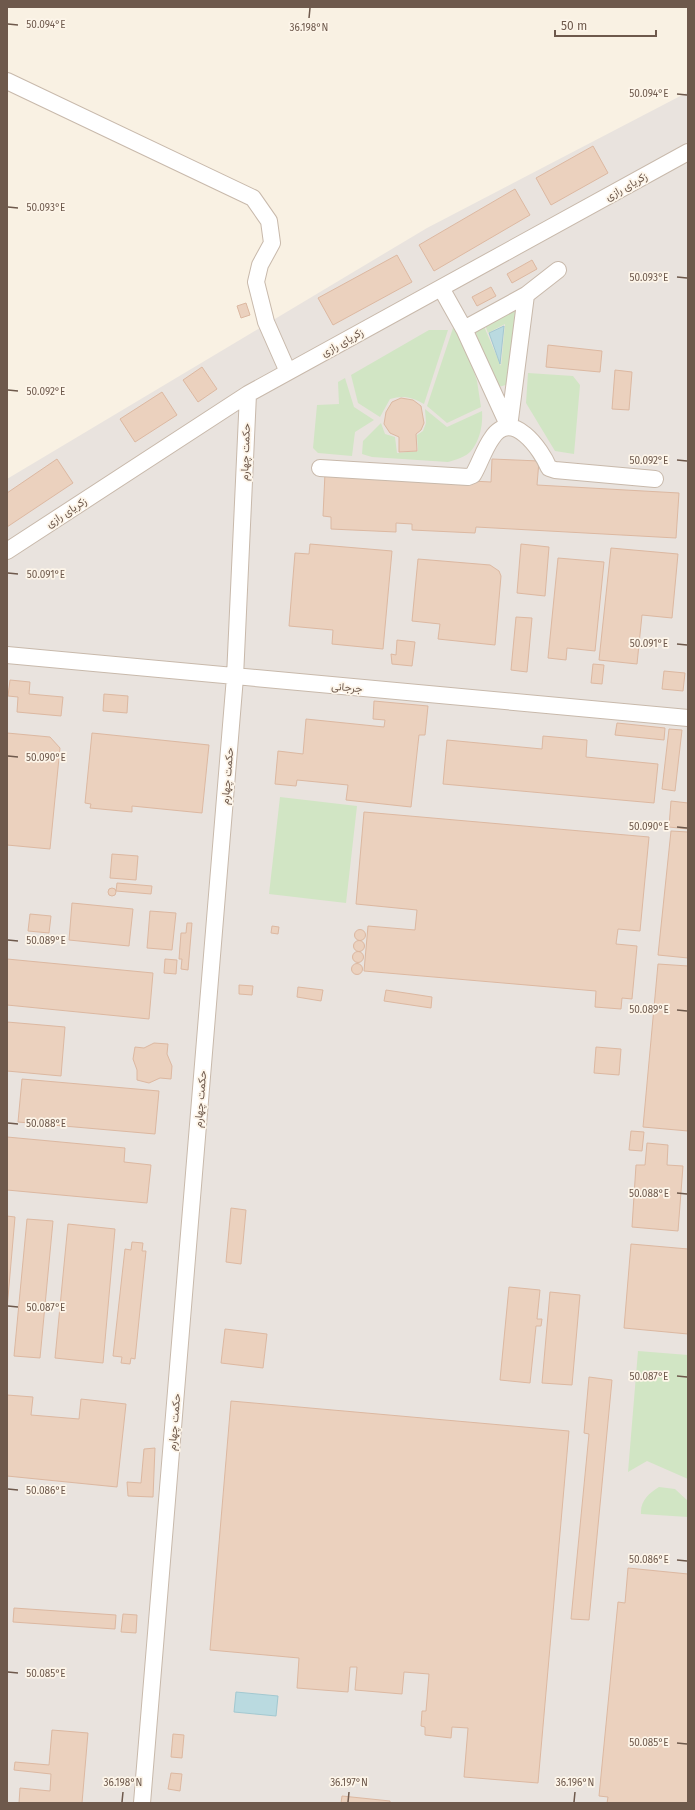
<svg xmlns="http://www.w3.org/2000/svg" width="695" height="1810" viewBox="0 0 695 1810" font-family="'Fira Sans',Vazirmatn,sans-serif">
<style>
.industrial{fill:#e9e3de}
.green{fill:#d1e5c4}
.water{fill:#badae0;stroke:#a2c8d0}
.building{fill:#ebd1be;stroke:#dcb8a1}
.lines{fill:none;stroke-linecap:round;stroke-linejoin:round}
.minor-casing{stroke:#c8b9ab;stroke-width:18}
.minor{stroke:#fff;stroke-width:16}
.ticks{fill:none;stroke:#6e594c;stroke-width:1.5}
.labels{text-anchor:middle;stroke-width:3.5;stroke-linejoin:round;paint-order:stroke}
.street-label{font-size:11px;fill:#6e594c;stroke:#fdf5e9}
.ticks-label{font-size:10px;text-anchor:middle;fill:#6e594c;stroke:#fdf5e9;stroke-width:3.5;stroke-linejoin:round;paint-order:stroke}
</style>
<rect width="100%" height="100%" fill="#f9f1e3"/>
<path class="industrial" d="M688,92v1711h-681v-1324l420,-251z"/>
<path class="green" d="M513,309l2,3 -8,72c-6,4 -10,2 -15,-3l-18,-54 9,-3 18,42 4,-42 -17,9 -4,-11z
M453,328l8,2 16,51 4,26 -34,16 -20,-17z
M429,330h19l-24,74c-12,-7 -21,-9 -34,-5l-10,18 -22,-14 -7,-28z
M528,373l45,3 7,9 -6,69 -19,-3 -29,-48z
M345,378l9,29 20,13 -19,12 -3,24 -34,-3 -5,-5 4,-43 22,-1 -1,-22z
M425,409l22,18 35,-16c1,14 -2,29 -11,40 -5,6 -16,9 -23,11l-76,-5 -10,-3 1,-13 18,-18 4,11 10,3 2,16 21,-2 -1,-16 6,-4 3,-8z
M280,797l77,9 -11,97 -77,-9z
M638,1351l50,4v124l-41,-18 -19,11z
M659,1487l16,2 13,12v16l-47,-3c-1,-13 8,-21 18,-27z"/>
<path class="water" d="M504,326l-4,38 -11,-31z
M236,1692l42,4 -2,20 -42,-4z"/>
<path class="building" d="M593,146l15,27 -57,32 -15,-27z
M515,189l15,26 -96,56 -15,-26z
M397,255l15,27 -79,43 -15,-27z
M532,260l5,9 -25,14 -5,-9z
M491,287l5,9 -19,10 -5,-9z
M246,303l4,12 -9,3 -4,-12z
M548,345l54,6 -2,21 -54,-5z
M202,367l15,22 -19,13 -15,-22z
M615,370l17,2 -3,38 -17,-1z
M162,392l15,23 -42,27 -15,-23z
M401,398l12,2 8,6 3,17 -3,7 -5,4 1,17 -18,1v-15l-9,-4 -6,-9 2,-12 6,-10z
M57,459l16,24 -66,44v-34z
M492,459l47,2 -2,24 142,8 -3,45 -200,-11 -1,6 -63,-3v-6l-16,-1v9l-65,-3v-12l-8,-1 2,-43 166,9z
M310,544l82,7 -9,98 -51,-5 1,-14 -44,-4 6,-73 14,1z
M521,544l28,3 -4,49 -28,-3z
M611,548l67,6 -6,64 -30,-3 -5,49 -38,-4z
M558,558l46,4 -9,89 -28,-3 -1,12 -18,-2z
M418,559l72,6 9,6 2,5 -6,69 -57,-6 2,-15 -28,-3z
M516,617l16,1 -5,54 -16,-2z
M397,640l18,2 -3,24 -20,-2 -1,-10 5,1z
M593,664l11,1 -2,19 -11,-1z
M664,671l21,2 -2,18 -21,-2z
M10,680l20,2 -1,12 34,3 -2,19 -44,-4 1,-15 -10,-1z
M104,694l24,2 -1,17 -24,-2z
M374,701l54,5 -3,29h-6l-8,72 -65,-7 2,-15 -51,-5 -1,6 -21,-2 3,-33 25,3 3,-35 78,8 1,-7 -12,-1z
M617,723l48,5 -1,12 -49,-5z
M669,729l13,1 -7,61 -13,-2z
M7,733l43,4 10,11 -10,101 -43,-4z
M92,733l117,12 -7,68 -70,-7v6l-42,-4 1,-4 -6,-1z
M543,736l44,4 -1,17 72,7 -4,39 -211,-19 4,-44 95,9z
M671,801l17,2v26l-19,-2z
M364,812l285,25 -9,94 -22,-2 -2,15 21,2 -5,53 -10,-1 -1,11 -26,-2 1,-16 -232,-20 4,-45 47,4 2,-20 -61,-6z
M671,831l17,1v126l-30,-3z
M112,854l26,2 -2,24 -26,-2z
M117,883l35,3 -1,8 -35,-3z
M108 892a4 4 0 1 1 8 0a4 4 0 1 1-8 0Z
M72,903l61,6 -4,37 -60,-6z
M150,911l26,2 -4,37 -25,-2z
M30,914l21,2 -2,17 -21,-2z
M187,923h5l-4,47 -7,-1 1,-10h-3l2,-26h5z
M272,926l7,1 -1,7 -7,-1z
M354.5 935a5.5 5.5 0 1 1 11 0a5.5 5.5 0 1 1-11 0Z
M353.5 946a5.5 5.5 0 1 1 11 0a5.5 5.5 0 1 1-11 0Z
M352.5 957a5.5 5.5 0 1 1 11 0a5.5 5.5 0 1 1-11 0Z
M7,959l146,14 -4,46 -142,-14z
M165,959l12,1 -1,14 -12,-1z
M351.5 969a5.5 5.5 0 1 1 11 0a5.5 5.5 0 1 1-11 0Z
M658,964l30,2v165l-45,-4z
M239,985l14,1 -1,9 -13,-1z
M298,987l25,3 -2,11 -24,-4z
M386,990l46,7 -1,11 -47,-7z
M7,1022l58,5 -4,49 -54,-5z
M154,1043l14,1 -1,10 5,12 -1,13 -11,-1 -11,5 -12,-3v-10l-4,-11 2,-12 9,1z
M596,1047l25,2 -2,26 -25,-2z
M22,1079l137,12 -4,43 -137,-12z
M631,1131l13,1 -2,19 -13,-1z
M7,1137l118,11 -1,14 27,3 -4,38 -140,-13z
M647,1143l21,2 -1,20 16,1 -5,65 -46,-4 4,-62h9z
M231,1208l15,2 -5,54 -15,-2z
M7,1216l8,1 -8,92z
M27,1219l26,2 -13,137 -26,-2z
M68,1224l47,5 -12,134 -48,-5z
M132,1242l11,1 -1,8h4l-11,108 -4,-1 -1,6 -9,-1 1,-6 -9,-1 12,-107 6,1z
M631,1244l57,5v85l-64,-6z
M509,1287l31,3 -3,29h5l-1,7h-5l-6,57 -30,-3z
M550,1292l30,3 -8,90 -30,-2z
M225,1329l42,5 -4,34 -42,-5z
M589,1377l23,3 -23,240 -18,-1 18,-185 -5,-1z
M7,1395l26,2 -2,18 48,4 2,-20 45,5 -9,83 -110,-11z
M231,1401l338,30 -31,352 -74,-6 4,-49 -16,-1 -1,11 -26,-3v-8l-4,-1 1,-15h4l3,-37 -25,-2 -2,22 -47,-4 2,-23h-7l-2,25 -51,-4 2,-30 -89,-8z
M155,1448l-2,49 -25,-1 -1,-14 14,1 3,-34z
M628,1568l60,6v229h-81l1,-6 -9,-1 19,-194 7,1z
M14,1608l102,7 -1,14 -102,-7z
M123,1614l14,1 -1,18 -15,-1z
M52,1730l36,3 -6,70h-63l1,-15 30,3 1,-17 -37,-4 1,-8 34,3z
M173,1734l11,1 -2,23 -11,-1z
M171,1773l11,1 -2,17 -12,-2z
M342,1796l48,5v2h-49z"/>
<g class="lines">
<g class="minor-casing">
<path id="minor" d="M7,81l246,117 16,23 3,22 -12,22 -4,17 10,40 22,50
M441,288l23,41 45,98
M464,329l62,-34 32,-25
M509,427l17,-132
M320,468l148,9 5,-2c7,-12 11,-26 19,-37 20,-30 49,11 57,30l6,2 100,9
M7,551l241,-157 440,-242
M7,655l681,63
M142,1803l93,-1126 13,-283"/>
</g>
<use href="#minor" class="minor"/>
</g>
<path class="ticks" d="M309,18l1,-10M8,24l10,1M677,94l10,1M8,207l10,1M677,277l10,1M8,390l10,1M677,460l10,1M8,573l10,1M677,644l10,1M8,756l10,1M677,827l10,1M8,940l10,1M677,1010l10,1M8,1123l10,1M677,1193l10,1M8,1306l10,1M677,1376l10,1M8,1489l10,1M677,1560l10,1M8,1672l10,1M677,1743l10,1M122,1802l1,-10M348,1802l1,-10M574,1802l1,-10"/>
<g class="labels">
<g class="street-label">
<text transform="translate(626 186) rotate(-29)" y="4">زکریای رازی</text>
<text transform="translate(342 342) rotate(-29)" y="4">زکریای رازی</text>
<text transform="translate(245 452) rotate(-88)" y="4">حکمت چهارم</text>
<text transform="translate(66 512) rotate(-33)" y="4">زکریای رازی</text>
<text transform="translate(347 687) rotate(5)" y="4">جرجانی</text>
<text transform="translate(227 776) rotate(-85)" y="4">حکمت چهارم</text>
<text transform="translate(200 1099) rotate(-85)" y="4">حکمت چهارم</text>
<text transform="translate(174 1422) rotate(-85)" y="4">حکمت چهارم</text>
</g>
</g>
<g class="ticks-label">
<text x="46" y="28">50.094°E</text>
<text x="309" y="31">36.198°N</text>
<text x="649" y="97">50.094°E</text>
<text x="46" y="211">50.093°E</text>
<text x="649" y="281">50.093°E</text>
<text x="46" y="395">50.092°E</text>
<text x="649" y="464">50.092°E</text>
<text x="46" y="578">50.091°E</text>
<text x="649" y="647">50.091°E</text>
<text x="46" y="761">50.090°E</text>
<text x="649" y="830">50.090°E</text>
<text x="46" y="944">50.089°E</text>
<text x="649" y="1013">50.089°E</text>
<text x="46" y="1127">50.088°E</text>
<text x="649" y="1197">50.088°E</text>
<text x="46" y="1311">50.087°E</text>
<text x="649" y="1380">50.087°E</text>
<text x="46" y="1494">50.086°E</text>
<text x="649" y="1563">50.086°E</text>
<text x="46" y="1677">50.085°E</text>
<text x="649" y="1746">50.085°E</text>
<text x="123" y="1786">36.198°N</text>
<text x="349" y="1786">36.197°N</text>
<text x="575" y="1786">36.196°N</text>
</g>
<rect width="695" height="1810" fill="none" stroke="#6e594c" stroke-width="16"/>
<path d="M555 30v6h101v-6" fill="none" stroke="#6e594c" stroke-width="2"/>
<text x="561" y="30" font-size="12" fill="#6e594c" stroke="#fdf5e9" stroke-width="3" paint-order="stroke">50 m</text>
</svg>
